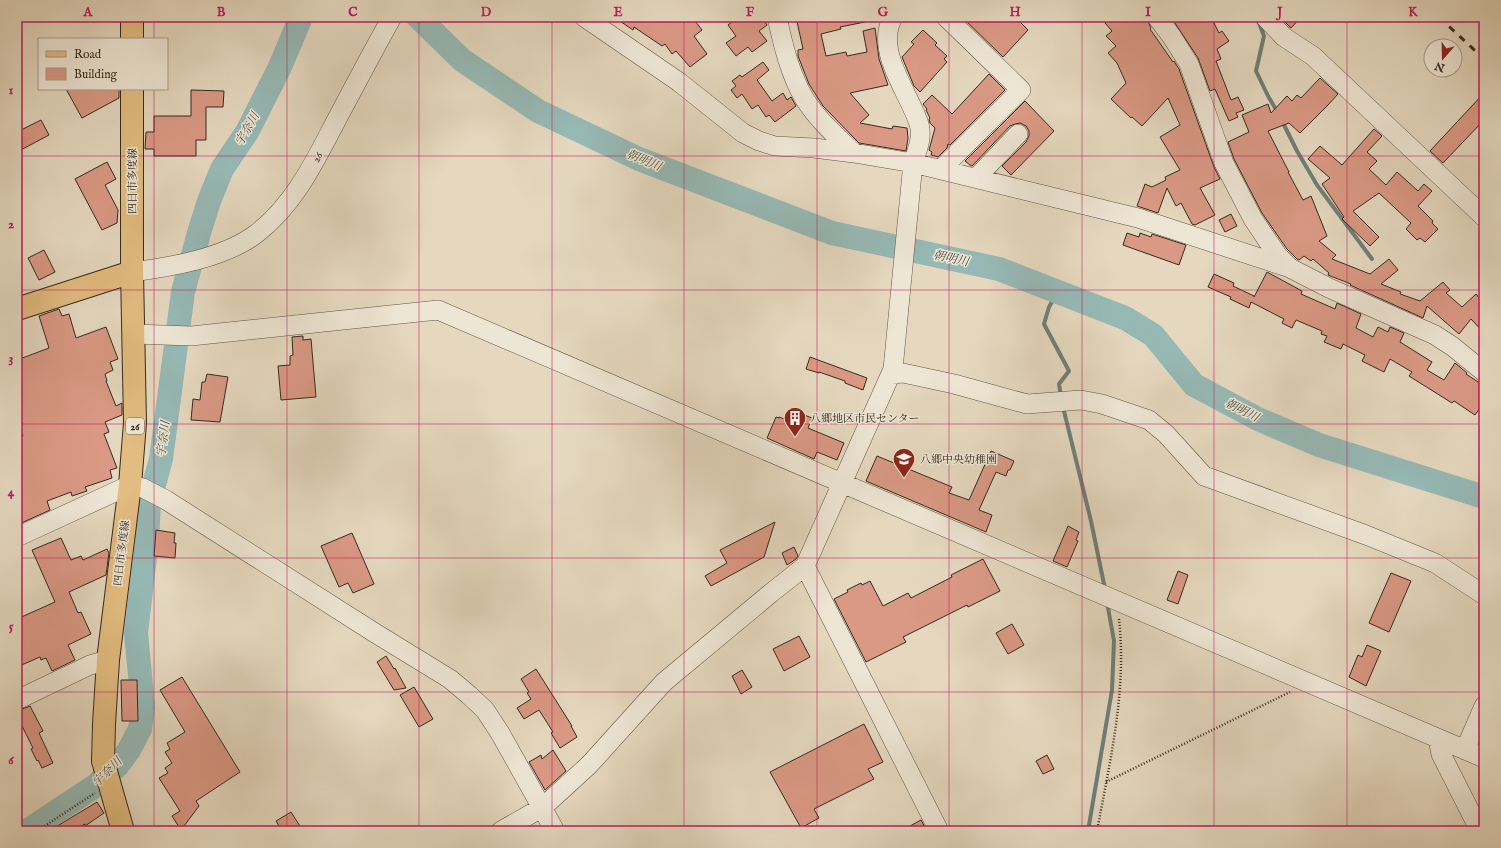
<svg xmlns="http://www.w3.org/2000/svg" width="1501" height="848" viewBox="0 0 1501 848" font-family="'IM FELL English','Noto Serif JP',serif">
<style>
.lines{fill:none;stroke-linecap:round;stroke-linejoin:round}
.stream{stroke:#6f8078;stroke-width:4}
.river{stroke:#96b9b5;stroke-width:24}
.building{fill:#da9985;stroke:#342a1d}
.minor-casing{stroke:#605646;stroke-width:20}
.major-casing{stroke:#342a1d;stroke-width:24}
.path{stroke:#342a1d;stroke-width:2.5;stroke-dasharray:1 2;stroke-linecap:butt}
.minor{stroke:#eee6d5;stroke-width:19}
.major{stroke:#e2bc80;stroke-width:22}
.rail{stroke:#342a1d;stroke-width:3;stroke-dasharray:7 7;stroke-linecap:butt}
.grid{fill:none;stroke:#c2185b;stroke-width:1;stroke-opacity:0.55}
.labels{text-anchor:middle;stroke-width:3;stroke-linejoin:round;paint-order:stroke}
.shield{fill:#eee6d5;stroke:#6c6254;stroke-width:1}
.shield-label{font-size:10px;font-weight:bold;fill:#342a1d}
.street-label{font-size:11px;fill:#342a1d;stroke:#eee6d5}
.poi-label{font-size:11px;fill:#342a1d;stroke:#eee6d5;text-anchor:start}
.water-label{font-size:12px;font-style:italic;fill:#4c4e43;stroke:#eee6d5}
.neatline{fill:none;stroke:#c2185b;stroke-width:1.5}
.grid-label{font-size:13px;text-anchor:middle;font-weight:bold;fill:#c2185b}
</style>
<rect width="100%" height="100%" fill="#e5d8bf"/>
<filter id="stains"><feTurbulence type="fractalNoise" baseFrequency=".005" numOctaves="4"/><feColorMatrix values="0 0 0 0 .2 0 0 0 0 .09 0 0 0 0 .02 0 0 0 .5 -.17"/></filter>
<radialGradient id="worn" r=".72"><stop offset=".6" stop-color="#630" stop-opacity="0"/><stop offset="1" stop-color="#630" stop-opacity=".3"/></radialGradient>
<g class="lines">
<path class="stream" d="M1254,17l5,6 5,13 -8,35 12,25 10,17
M1282,121l15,30 20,34 55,74
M1058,291l-9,16 -5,17 25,47 -10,13 2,12
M1063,407l28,114 14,68
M1088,831l24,-141 2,-49 -7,-39"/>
<path class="river" d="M418,17l44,43 76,51 101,48 193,74 167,36 126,49 28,17 41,50 64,34 61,26 165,52
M27,831l68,-45 23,-21 11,-15 11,-21 3,-22 -7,-74 11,-93 2,-37 12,-44 22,-167 16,-59 10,-32 13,-32 25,-37 32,-63 22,-52"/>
</g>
<path class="building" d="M614,17h78l10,13 -8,6 13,18 -17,13 -14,-16 -4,3 -7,-10 -3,2 -28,-19 -1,3z
M738,17h24l5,8 -8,6 8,10 -15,11 -4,-5 -12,9 -10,-13 10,-7 -8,-11z
M796,17h68l1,5 -25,5 1,2 -20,5 5,22 20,-4 1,4 20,-4 -4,-21 12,-3 4,31 9,26 -38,8 19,22 -9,8 32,6 1,-3 14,2 1,10 -2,13 -47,-8 -36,-37 -14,-22 -11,-28v-6l5,-1z
M962,17h53l13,13 -25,27z
M1111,17h35l5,11 -1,1 23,33 1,-1 5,8 35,98 6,12 -20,9 15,27 -20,10 -3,-1 -11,-21 -5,3 -9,-18 -9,25 -21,-7 8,-22 7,3 14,-7 -1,-3 15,-7 -20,-33 20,-12 -12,-27 -26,28 -10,-9 -1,1 -20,-19 15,-16 -9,-20 -9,-10 8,-7 -10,-10 6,-5 -7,-8z
M1171,17h40l8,16 3,-2 7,10 -12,8 4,10 -5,2 15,39 7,-3 6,13 -8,3 2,4 -9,4 -14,-32 -5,2 -12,-33z
M1280,17h21l-10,11z
M923,30l14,13 -2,2 12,11 -3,3 3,3 -27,30 -6,-6 -12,-29 12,-13 -3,-2z
M763,62l6,8 -12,10 15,21 11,-8 4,7 4,-3 5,9 -21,16 -6,-7 -3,2 -8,-12 -6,4 -10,-15 -5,4 -6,-8 5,-4 -4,-5 8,-6 2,2z
M989,74l16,16 -55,55 -2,-1 -1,4 -9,9 -7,-2 1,-3 -3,-2 6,-22 -5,-5 -1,-4 1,-1 -4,-8 1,-1 -4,-5 9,-9 20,19z
M1320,78l18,16 -10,11 -28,28 -11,-10 -21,8 21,41h-1l15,28 8,-4 16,40 -8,5 17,14 -4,4 38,15 19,-15 9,11 -17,14 20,8 -1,2 20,7 23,-19 7,8 -4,3 16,14 14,-13 8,10v29l-13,-14 -12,15 -32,-28 -4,12 -73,-33 1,-1 -23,-9 1,-2 -16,-14 -2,2 -7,-5 -5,4 -2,-1 -10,-10 -25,-36 -28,-54 -6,-17 21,-10 -7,-17 26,-11 3,9 16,-17 5,5 5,-6 4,3z
M66,89h53v9l-37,20z
M191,90l33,1 -1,16h-17v33h-10v16h-42v-7h-9l1,-17h8v-16h37z
M1484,93v27l-41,43 -13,-12z
M1025,101l29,30 -43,44 -9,-9 24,-24 3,-6v-5l-3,-5 -6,-3 -5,1 -5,2 -38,40 -2,-1 -5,-4z
M41,120l8,15 -32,17v-20z
M1374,129l8,7 -15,16 10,9 -8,8 17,16 11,-13 21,19 6,-7 8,7 -14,15 15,15 -1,2 6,6 -13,13 -5,-4 -3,2 -11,-11 5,-6 -32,-30 -26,18 26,26 -9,9 -28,-27 2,-2 -22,-33 8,-6 -22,-19 12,-13 22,19z
M107,162l9,17 -11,6 13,25 -1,13 -15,7 -27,-51z
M1231,214l6,12 -12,6 -6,-12z
M1127,233l12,4 1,-4 11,4 1,-3 34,11 -7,20 -56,-20z
M44,250l11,22 -16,8 -11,-22z
M1267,272l35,19 -1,3 34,15 2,-6 24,11 -5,14 17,9 5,-10 10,5 2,-5 14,6 -4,9 32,20 -5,8 17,10 11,-17 12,10 -1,1 18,12v25l-4,-3 -5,7 -21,-14 -2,2 -43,-27 3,-4 -22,-13 -6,13 -22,-11 3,-6 -22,-11 -2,5 -17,-7 3,-6 -6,-2 1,-3 -26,-11 -4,8 -10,-5 2,-4 -33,-17 -2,6 -19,-9 1,-2 -23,-10 6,-13 20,9 -1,3 21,10v1z
M59,309l3,7 7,-2 7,24 30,-11 12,32 -8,3 3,8 -8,4 2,7h-1l10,25 6,-3v12l-17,7 4,10 -5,2 13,34 -7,2 2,8 -27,9 2,4 -15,5 -1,-4 -24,9 3,9 -33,15v-61l4,-2 -4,-13v-11l6,-2 -6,-15v-61l32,-12 -10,-32z
M303,336v4l8,-1 5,58 -35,3 -3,-34 12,-1v-9l3,-1 -1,-18z
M810,357l57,21 -4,12 -18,-7v-2l-26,-9v1l-13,-4z
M207,374l21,3 -8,45 -29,-2 2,-21 7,1 2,-18h3z
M799,413l13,5 -4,10 36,15 -7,17 -20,-8 -3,7 -47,-21 9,-21 3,1v-1l16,6z
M991,451l23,10 -4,9h-2l-2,6 -10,-4 -17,38 13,5 -6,17 -120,-51 11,-25 75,31 -3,6 20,7z
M775,522l-11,35 -53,29 -6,-10 22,-13 -7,-13z
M1068,526l11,6 -3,8 2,1 -11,26 -14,-6z
M156,530l19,3 -1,10h2l-1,15 -21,-2z
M352,533l22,51 -21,9 -5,-10 -9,4 -18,-41z
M61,538l10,22 10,-4 2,4 24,-11 2,4 -3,22 -37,17 9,21 3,-1 10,22 -23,11 7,15 -23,11 -6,-13 -5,2 -1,-3 -23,10v-48l38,-17 -23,-52z
M794,547l4,9 -2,3 -9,6 -5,-12z
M983,559l17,32 -32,16 -1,-2 -64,32 3,5 -40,20 -32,-63 14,-7 -1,-2 14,-7 1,2 8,-4 13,25 25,-13 3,5 41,-21 -1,-2z
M1178,571l10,4 -10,29 -11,-4z
M1391,573l20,8 -22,51 -20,-9z
M1012,624l12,21 -16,9 -12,-21z
M799,636l11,21 -26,14 -11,-22z
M1367,645l14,6 -15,35 -17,-9 9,-22 4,2z
M386,656l8,13 1,-1 11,20 -12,2 -17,-28z
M536,669l36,57h-1l6,11 -17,11 -9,-15 2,-1 -14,-22 -15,9 -7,-11 14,-9 -4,-6 2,-1 -8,-13z
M742,670l10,17 -11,7 -9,-18z
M182,677l58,95 -44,29 3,5 -18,24 -9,-14 8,-5 -21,-33 9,-5 -3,-5 7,-5 -7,-11 5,-3 -3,-6 18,-11 -25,-42z
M121,680h16l1,41h-16z
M414,687l19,32 -14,8 -19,-32z
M30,706l13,25 -4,2 14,30 -11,5 -4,-8 -1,1 -6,-12 2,-1 -16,-32v-5z
M864,724l19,38 -15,7 6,10 -60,30 5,9 -18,10 -31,-56z
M553,750l13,21 -21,19 -16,-28 12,-7 1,4z
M1047,755l7,14 -11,5 -7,-13z
M97,802l7,11 -19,13v-2l-13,7h-23z
M291,812l12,19h-21l-6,-10z
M921,820l6,11h-26z"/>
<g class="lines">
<g class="minor-casing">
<path id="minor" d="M584,17l95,65 64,51 16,8 16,5 39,2 40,5 59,10 225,55 152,50 39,20 106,47 17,11 32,26
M777,17c6,28 13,57 27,81 13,21 32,38 50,55
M1157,17l15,20 17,27 35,99 29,56 25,37 11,11
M1265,17l19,20 29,19 171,161
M941,169l80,-79 -75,-73
M976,178l42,-44
M132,272c39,-5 92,-14 124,-38 39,-30 59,-73 81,-115 18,-34 36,-68 55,-102
M134,334l57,2 247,-26 1046,448
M891,374l12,-1 51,11 73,20 54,-4 21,4 47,16 17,14 38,42 162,59 69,28 49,32
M17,537l113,-52 13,3 23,12 209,133 75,46 19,16 16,15 15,23 55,98
M805,566l134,265
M17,700l73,-35 18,-5
M1438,739l3,15 39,77
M1465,750l19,-44
M501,831l42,-24 46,-42 75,-83 107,-89 34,-27 88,-197 20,-206c4,-12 10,-26 6,-39 -10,-32 -45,-73 -26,-107"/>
</g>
<g class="major-casing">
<path id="major" d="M132,39v-22
M17,309l115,-37
M123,831l-20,-70 1,-37 4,-64 22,-175 5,-62 -3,-151v-183"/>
</g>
<path class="path" d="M1106,782l184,-90
M37,831l58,-38
M1097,831c13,-70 30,-141 22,-212"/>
<use href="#minor" class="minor"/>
<use href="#major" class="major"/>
<path class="rail" d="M1439,17l45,42"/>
</g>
<path class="grid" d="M154,17v22M287,17v814M419,17v814M552,17v814M684,17v814M817,17v814M949,17v814M1082,17v814M1214,17v814M1347,17v814M154,89v742M17,156h1467M17,290h1467M17,424h1467M17,558h1467M17,692h1467"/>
<defs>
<g id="building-pin" transform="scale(1.15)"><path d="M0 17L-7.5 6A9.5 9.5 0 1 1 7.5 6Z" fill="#8f2418" stroke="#eee6d5"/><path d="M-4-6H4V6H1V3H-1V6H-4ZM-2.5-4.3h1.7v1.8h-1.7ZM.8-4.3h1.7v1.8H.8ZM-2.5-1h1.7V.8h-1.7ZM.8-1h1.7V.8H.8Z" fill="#fff"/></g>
<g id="school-pin" transform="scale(1.15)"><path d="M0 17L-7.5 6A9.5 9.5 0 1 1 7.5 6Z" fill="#8f2418" stroke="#eee6d5"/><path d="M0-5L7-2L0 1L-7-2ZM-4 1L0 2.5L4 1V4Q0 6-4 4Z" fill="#fff"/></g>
</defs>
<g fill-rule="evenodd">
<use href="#building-pin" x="795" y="418"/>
<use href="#school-pin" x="904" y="459"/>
</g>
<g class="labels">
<rect class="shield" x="126" y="418" width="18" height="16" rx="3"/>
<g class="shield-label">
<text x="135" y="430">26</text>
</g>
<g class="street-label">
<text transform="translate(317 157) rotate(-62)" y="4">26</text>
<text transform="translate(132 181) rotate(-90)" y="4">四日市多度線</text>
<text transform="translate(121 553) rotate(-83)" y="4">四日市多度線</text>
</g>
<g class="poi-label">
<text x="810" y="422">八郷地区市民センター</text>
<text x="920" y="463">八郷中央幼稚園</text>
</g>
<g class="water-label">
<text transform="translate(247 129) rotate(-61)" y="4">宇奈川</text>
<text transform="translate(644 160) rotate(23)" y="4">朝明川</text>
<text transform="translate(951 258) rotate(12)" y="4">朝明川</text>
<text transform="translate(1242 410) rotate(27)" y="4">朝明川</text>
<text transform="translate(163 439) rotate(-82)" y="4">宇奈川</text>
<text transform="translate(107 772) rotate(-45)" y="4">宇奈川</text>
</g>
</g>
<rect width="1501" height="848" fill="none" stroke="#e5d8bf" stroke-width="44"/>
<rect x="38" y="38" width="130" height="52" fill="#eee6d5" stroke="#a49b8b"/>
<rect x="46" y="51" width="20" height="6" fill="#e2bc80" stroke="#a49b8b"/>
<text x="74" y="58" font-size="12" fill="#342a1d">Road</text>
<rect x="46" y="68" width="20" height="12" fill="#da9985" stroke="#a49b8b"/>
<text x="74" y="78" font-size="12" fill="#342a1d">Building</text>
<g transform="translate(1443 58) rotate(200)"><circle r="19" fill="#eee6d5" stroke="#a49b8b"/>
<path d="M0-3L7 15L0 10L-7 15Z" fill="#8f2418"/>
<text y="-6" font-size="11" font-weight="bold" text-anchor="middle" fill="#342a1d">N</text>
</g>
<rect x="22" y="22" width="1457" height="804" class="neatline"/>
<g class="grid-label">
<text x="88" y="16">A</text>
<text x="221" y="16">B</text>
<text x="353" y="16">C</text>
<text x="486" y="16">D</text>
<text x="618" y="16">E</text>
<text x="750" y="16">F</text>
<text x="883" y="16">G</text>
<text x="1015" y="16">H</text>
<text x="1148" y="16">I</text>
<text x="1280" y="16">J</text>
<text x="1413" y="16">K</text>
<text x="11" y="94">1</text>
<text x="11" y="228">2</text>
<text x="11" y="362">3</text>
<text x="11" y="496">4</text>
<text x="11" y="630">5</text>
<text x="11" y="764">6</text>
</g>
<rect width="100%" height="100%" filter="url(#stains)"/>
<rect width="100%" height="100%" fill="url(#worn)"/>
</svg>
